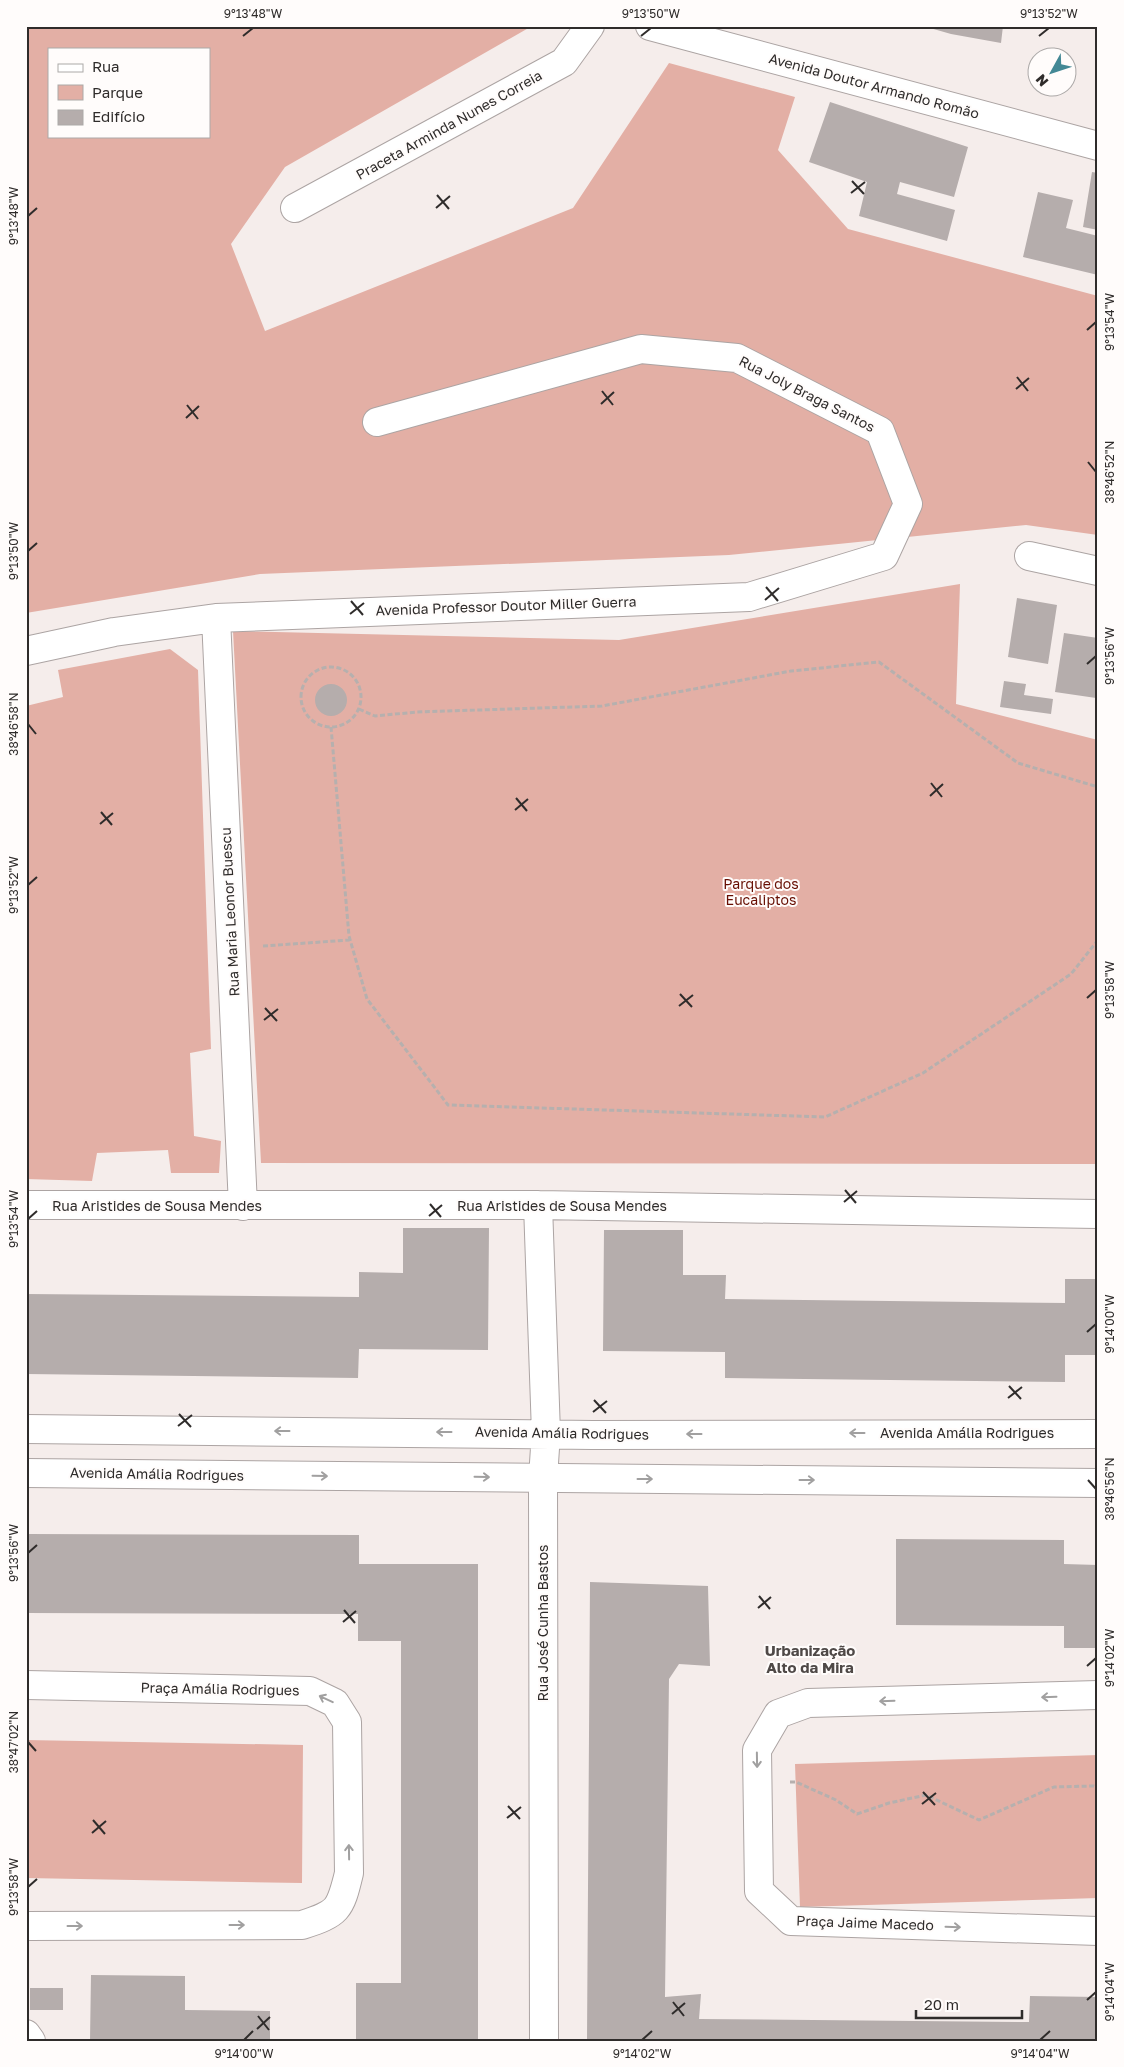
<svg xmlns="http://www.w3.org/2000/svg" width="1124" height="2067" viewBox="0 0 1124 2067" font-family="'Golos Text',sans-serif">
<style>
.green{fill:#e3afa5;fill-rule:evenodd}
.building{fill:#b5adac}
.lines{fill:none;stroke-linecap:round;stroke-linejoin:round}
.minor-casing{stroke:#aca4a3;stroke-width:30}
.path{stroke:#b6b0ae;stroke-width:3;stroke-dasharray:5 2.5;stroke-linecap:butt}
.minor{stroke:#fff;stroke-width:28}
.oneway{stroke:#a1a0a0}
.ticks{fill:none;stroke:#2f2c2b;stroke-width:2}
.labels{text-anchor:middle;stroke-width:4;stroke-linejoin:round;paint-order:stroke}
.street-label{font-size:14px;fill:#2f2c2b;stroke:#fffcfb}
.park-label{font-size:14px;fill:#670e02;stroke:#fffcfb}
.neighbourhood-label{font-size:15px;font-weight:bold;fill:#4f4947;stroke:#fffcfb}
.neatline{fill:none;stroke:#2f2c2b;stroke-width:2}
.ticks-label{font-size:12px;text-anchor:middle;fill:#2f2c2b}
</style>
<rect width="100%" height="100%" fill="#f5edeb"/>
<path class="green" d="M26,26h506l-247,141 -54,77 34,87 308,-123 96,-145 126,34 -17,53 70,79 250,67v239l-72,-10 -297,30 -469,19 -234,39zM49,49h160v87h-160z
M960,584l-4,120 142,36v424l-837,-1 -28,-532 386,9z
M170,649l28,21 13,379 -21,4 4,83 27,5 -2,32h-48l-3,-23 -71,3 -5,28 -66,-2v-473l37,-9 -5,-27z
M26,1740l277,5 -1,138 -276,-5z
M1098,1755v143l-298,9 -5,-143z"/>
<path class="building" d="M923,26h80l-2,17 -50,-9z
M830,102l138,45 -14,50 -54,-15 -3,12 58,16 -8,31 -88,-25 8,-34 -58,-20z
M1092,172l6,1v57l-15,-3z
M1038,192l35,8 -7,28 32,8v39l-75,-18z
M1017,598l40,7 -9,59 -40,-7z
M1064,633l34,5 -2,60 -41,-6z
M1004,681l22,3 -2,11 29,4 -2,15 -51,-7z
M315 700a16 16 0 1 1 32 0a16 16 0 1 1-32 0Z
M403,1228h86l-1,122 -129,-1 -1,29 -332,-4v-80l333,3v-25l44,1z
M604,1230h79v45h43l-1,24 340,4v-24h33v76h-33v27l-340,-4v-26l-122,-1z
M26,1534l333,1v29h119v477h-122v-58h45v-342h-43v-27l-332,-1z
M896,1539l168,1v24l34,1v83h-34v-22l-168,-1z
M590,1582l118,4 2,80 -31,-2 -10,15 -4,318 36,-3 -2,25 330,3 1,-26 68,1v44h-511z
M91,1975l94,1v34l85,1v30h-180z
M30,1988h33v22h-33z"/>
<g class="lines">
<g class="minor-casing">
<path id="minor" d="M650,26l448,120
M295,208l269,-146 26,-36
M1029,556l69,15
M216,618l27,588
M26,651l88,-19 102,-14 533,-21 135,-41 24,-52 -28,-73 -143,-73 -96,-9 -264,73
M26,1205h512l560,9
M538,1205l8,228 -3,45 1,563
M26,1429l567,6 505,-1
M26,1473l1072,10
M26,1685l284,6 25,12 12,19 2,151c-9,38 -11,40 -47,52l-276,1
M1098,1695l-290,8 -30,11 -21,36 2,141 32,30 307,10
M26,2034l5,7"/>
</g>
<path class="path" d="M301 697a30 30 0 1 1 60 0a30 30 0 1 1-60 0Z
M359,709l16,7 42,-4 185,-6 189,-35 88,-9 139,101 80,24
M331,727l18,209 18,63 81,106 377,12 98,-44 148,-99 27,-34
M263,946l87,-6
M790,1782h6l40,18 21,14 32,-11 37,-8 53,25 75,-33 40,-1 4,2"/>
<use href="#minor" class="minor"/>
</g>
<defs><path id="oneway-shaft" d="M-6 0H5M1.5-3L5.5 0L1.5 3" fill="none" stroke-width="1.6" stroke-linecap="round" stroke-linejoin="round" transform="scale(1.25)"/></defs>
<g class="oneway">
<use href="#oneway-shaft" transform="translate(282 1431) rotate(-180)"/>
<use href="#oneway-shaft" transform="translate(444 1432) rotate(-180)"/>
<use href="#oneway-shaft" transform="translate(857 1433) rotate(180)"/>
<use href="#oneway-shaft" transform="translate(694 1434) rotate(180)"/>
<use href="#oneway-shaft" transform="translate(320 1476) rotate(1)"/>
<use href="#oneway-shaft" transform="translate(482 1477) rotate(1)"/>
<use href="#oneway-shaft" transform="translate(645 1479)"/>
<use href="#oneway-shaft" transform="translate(807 1480)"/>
<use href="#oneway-shaft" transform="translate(1049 1697) rotate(178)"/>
<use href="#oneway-shaft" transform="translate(326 1699) rotate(-155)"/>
<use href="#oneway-shaft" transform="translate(887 1701) rotate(178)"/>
<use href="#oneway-shaft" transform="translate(757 1760) rotate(89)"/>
<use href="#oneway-shaft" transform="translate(349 1852) rotate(-91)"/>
<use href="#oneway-shaft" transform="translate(237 1925)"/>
<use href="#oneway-shaft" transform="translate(75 1926)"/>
<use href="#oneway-shaft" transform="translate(953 1927) rotate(2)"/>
</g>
<path class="ticks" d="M243,36l10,-8M641,36l10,-8M1039,36l10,-8M852,181l12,13M851,193l14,-11M437,195l12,14M436,208l14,-12M28,216l9,-8M1087,330l9,-8M1017,377l11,14M1016,389l13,-11M602,391l11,14M601,404l13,-12M187,405l11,14M186,418l13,-12M1088,462l8,10M28,551l9,-8M766,587l12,14M765,600l14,-12M351,601l12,14M350,614l14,-11M1087,664l9,-8M28,724l8,10M931,783l11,14M930,796l13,-12M516,798l11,13M515,810l13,-11M101,812l11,13M100,824l13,-11M28,885l9,-8M680,994l12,13M1087,998l9,-8M679,1006l14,-11M265,1008l12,13M264,1020l14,-11M845,1190l11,13M844,1202l13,-11M430,1204l11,13M429,1216l13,-11M28,1219l9,-8M1087,1332l9,-8M1009,1386l12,13M1008,1398l14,-11M594,1400l12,13M593,1412l14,-11M179,1414l12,13M178,1426l14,-11M1088,1480l8,9M28,1553l9,-8M759,1596l11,13M758,1608l13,-11M344,1610l11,13M343,1622l13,-11M1087,1666l9,-8M28,1742l8,9M923,1792l12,13M922,1804l14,-11M508,1806l12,13M507,1818l14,-11M93,1820l12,14M92,1833l14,-12M28,1887l9,-8M1087,2000l9,-8M673,2002l11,14M672,2014l13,-11M258,2016l11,14M257,2029l13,-12M244,2040l9,-9M642,2040l10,-9M1040,2040l10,-9"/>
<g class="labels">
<g class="street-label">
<text transform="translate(874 86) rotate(15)" y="5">Avenida Doutor Armando Romão</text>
<text transform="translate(449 125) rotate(-29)" y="5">Praceta Arminda Nunes Correia</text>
<text transform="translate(807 394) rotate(27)" y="5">Rua Joly Braga Santos</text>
<text transform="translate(506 606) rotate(-2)" y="5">Avenida Professor Doutor Miller Guerra</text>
<text transform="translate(230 912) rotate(-93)" y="5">Rua Maria Leonor Buescu</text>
<text x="157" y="1211">Rua Aristides de Sousa Mendes</text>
<text x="562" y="1211">Rua Aristides de Sousa Mendes</text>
<text transform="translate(562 1433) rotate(1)" y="5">Avenida Amália Rodrigues</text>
<text x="967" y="1438">Avenida Amália Rodrigues</text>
<text transform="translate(157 1474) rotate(1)" y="5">Avenida Amália Rodrigues</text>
<text transform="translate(543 1623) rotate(-90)" y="5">Rua José Cunha Bastos</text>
<text transform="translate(220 1689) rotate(1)" y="5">Praça Amália Rodrigues</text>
<text transform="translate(865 1923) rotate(2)" y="5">Praça Jaime Macedo</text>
</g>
<g class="park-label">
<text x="761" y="889">Parque dos<tspan x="761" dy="16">Eucaliptos</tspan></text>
</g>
<g class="neighbourhood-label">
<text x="810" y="1656">Urbanização<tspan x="810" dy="17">Alto da Mira</tspan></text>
</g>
</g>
<rect width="1124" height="2067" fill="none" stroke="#fffcfb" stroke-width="55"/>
<rect x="48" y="48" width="162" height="90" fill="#fffcfb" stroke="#aca9a8"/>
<rect x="58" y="64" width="25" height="8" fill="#ffffff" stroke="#aca9a8"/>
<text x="92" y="72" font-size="15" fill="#2f2c2b">Rua</text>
<rect x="58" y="85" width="25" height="15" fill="#e3afa5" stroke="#aca9a8"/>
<text x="92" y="98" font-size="15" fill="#2f2c2b">Parque</text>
<rect x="58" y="110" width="25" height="15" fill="#b5adac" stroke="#aca9a8"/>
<text x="92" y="122" font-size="15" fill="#2f2c2b">Edifício</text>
<g transform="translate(1052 72) rotate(230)"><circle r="24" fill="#fffcfb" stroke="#aca9a8"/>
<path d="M0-4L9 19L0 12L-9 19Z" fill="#438895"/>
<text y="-8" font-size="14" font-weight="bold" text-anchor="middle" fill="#2f2c2b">N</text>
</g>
<path d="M916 2010v8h106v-8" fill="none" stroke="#2f2c2b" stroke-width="2.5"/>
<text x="924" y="2010" font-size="15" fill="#2f2c2b" stroke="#fffcfb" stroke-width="4" paint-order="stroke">20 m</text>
<rect x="28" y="28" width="1068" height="2012" class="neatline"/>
<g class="ticks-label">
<text x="253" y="18">9°13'48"W</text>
<text x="651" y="18">9°13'50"W</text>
<text x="1049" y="18">9°13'52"W</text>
<text transform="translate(14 216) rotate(-90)" y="4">9°13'48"W</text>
<text transform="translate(1110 322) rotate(-90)" y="4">9°13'54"W</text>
<text transform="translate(1110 472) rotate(-90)" y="4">38°46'52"N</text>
<text transform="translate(14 551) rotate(-90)" y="4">9°13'50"W</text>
<text transform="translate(1110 656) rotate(-90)" y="4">9°13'56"W</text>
<text transform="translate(14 724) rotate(-90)" y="4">38°46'58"N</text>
<text transform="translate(14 885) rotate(-90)" y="4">9°13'52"W</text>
<text transform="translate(1110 990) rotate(-90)" y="4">9°13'58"W</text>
<text transform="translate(14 1219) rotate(-90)" y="4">9°13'54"W</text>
<text transform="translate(1110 1324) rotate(-90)" y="4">9°14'00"W</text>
<text transform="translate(1110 1489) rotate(-90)" y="4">38°46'56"N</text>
<text transform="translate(14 1553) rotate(-90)" y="4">9°13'56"W</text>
<text transform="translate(1110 1658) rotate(-90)" y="4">9°14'02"W</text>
<text transform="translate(14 1742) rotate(-90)" y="4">38°47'02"N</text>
<text transform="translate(14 1887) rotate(-90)" y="4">9°13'58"W</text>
<text transform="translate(1110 1992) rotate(-90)" y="4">9°14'04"W</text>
<text x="244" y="2058">9°14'00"W</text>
<text x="642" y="2058">9°14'02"W</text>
<text x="1040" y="2058">9°14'04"W</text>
</g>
</svg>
